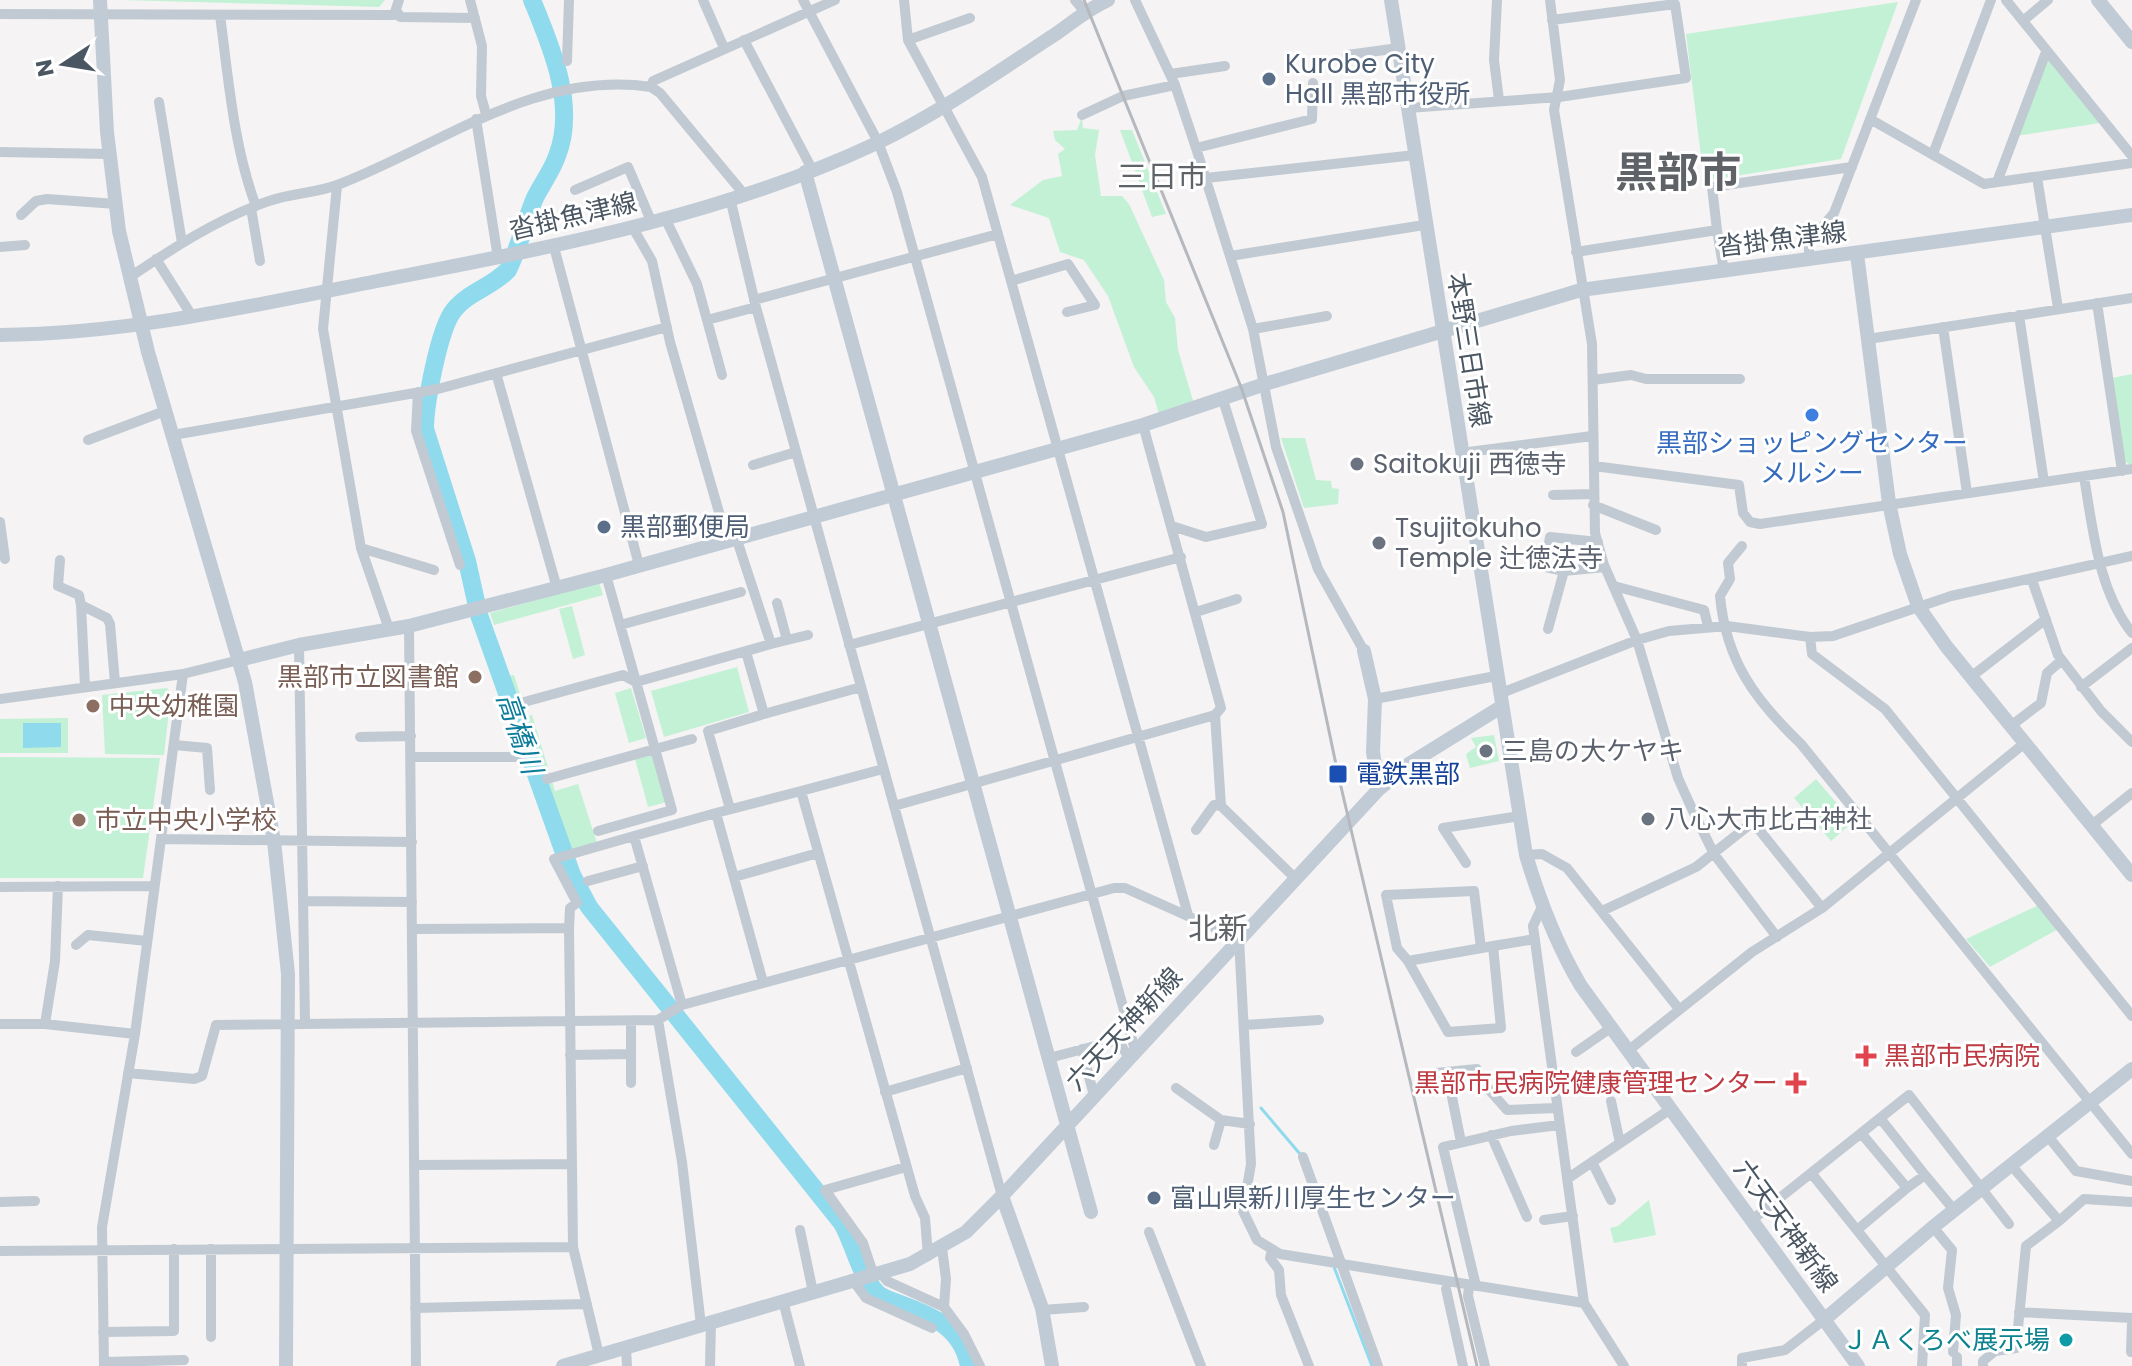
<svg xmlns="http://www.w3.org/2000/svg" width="2132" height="1366" viewBox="0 0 2132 1366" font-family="Poppins,'Noto Sans JP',sans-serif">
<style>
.green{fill:#c3f1d5}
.water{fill:#90daee}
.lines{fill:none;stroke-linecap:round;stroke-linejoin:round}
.stream{stroke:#90daee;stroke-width:3}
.river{stroke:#90daee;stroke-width:18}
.street{stroke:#c1cad2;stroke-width:10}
.secondary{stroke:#c1cbd6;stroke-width:14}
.rail{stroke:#b5b8bd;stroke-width:3}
.service-dot{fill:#5c6f8a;stroke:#fff;stroke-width:3}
.shop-dot{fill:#3f7fe0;stroke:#fff;stroke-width:3}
.worship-dot{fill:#6b7280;stroke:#fff;stroke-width:3}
.education-dot{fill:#8d6e63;stroke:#fff;stroke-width:3}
.transit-dot{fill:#1a4fb4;stroke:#fff;stroke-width:3}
.health-dot{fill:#e0444e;stroke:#fff;stroke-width:3}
.culture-dot{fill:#0f9aa8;stroke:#fff;stroke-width:3}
.labels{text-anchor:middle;stroke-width:6;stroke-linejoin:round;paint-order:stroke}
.service-label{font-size:26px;fill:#4e5e75;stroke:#fff;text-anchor:start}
.street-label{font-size:26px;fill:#4a5661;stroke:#fff}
.shop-label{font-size:26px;fill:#366cbe;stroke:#fff}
.worship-label{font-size:26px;fill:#5b616d;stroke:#fff;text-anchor:start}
.education-label{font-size:26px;fill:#785e54;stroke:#fff;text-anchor:start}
.transit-label{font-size:26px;fill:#164399;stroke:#fff;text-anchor:start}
.health-label{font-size:26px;fill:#be3a42;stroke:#fff;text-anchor:start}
.culture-label{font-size:26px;fill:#0d838f;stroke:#fff;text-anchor:end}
.water-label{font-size:28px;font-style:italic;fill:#0c7c9b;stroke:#fff}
.quarter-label{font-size:30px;fill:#5f6368;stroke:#fff}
.town-label{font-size:42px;font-weight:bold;fill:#5f6368;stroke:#fff}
</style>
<rect width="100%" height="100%" fill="#f5f3f3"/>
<path class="green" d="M123,0h262l-6,7z
M1898,2l-57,157 -137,22 -18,-147z
M2048,59l52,64 -84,13z
M1082,117l1,11 16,2 -4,25 6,41h21l7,8 35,76 2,22 9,16 3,32 16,54 -35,10 -5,-17 -20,-30 -26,-71 -24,-36 -24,-8 -11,-34 -39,-13 33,-25 19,-4 -4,-22 7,-5 -10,-9 -2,-9 24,-1z
M1120,130h12l34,84 -14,3z
M2132,374v91h-2l-5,-4 -13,-83z
M1281,438h24l11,42 15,1 1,7 7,1 -1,15 -34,4z
M599,582l4,13 -109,30 -4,-12z
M572,606l13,49 -12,4 -14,-50z
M737,667l12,45 -85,25 -13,-46z
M514,675l13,41 5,-1 23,76 23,-7 19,59 -28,8 -61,-175z
M167,688l4,5 -7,62 -59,-1 -3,-59z
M631,688l15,50 -17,5 -14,-50z
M68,718v35h-68v-34z
M1494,735l5,26 -29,7 -4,-14 10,-7 -5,-9z
M652,755l15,47 -19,5 -13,-48z
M0,757l160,1 -17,120h-143z
M1816,779l37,43 -22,19 -37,-43z
M2041,904l19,24 -70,39 -24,-28z
M1649,1200l7,35 -42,8 -4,-15 8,-2z"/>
<path class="water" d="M23,723h38v24l-38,1z"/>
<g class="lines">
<path class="stream" d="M1261,1108l39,46
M1334,1267l38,99"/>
<path class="river" d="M532,0c19,46 45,106 25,156 -5,15 -16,29 -23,44 -9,23 -15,47 -26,70 -16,17 -40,22 -54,40 -15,18 -29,95 -29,119l42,132 12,54 93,260 17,32 253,316c13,23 17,52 36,71 6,5 15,7 22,10 33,12 62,24 69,62"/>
<path class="street" d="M470,0l12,46 -1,50 5,18
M703,0l21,48
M803,0l75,142 19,50 238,858
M904,0l4,40 74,137 206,738
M1075,0l9,11
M1135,0l40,85 21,63 57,181 23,118 42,122 46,82
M1497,0l-3,60 5,40
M1550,0l10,80 -6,30 38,234 3,189 9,32 33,75 41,138 14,31 22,45 63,83
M2006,0l126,156
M398,13l2,4 75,1
M0,14l394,1 5,-15
M220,15c8,61 14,134 36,191
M2024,20l24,-20
M744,40l68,129
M908,40l62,-22
M1347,55l52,-7
M567,61l2,-61
M1170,74l55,-8
M651,87l9,6 83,100
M159,102l23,141
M1408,108l151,-11 127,-19 -11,-74 -123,16
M1082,115l41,-19 52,-11
M476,119l22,139
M1870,119l114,65 148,-21
M1196,148l116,-29 1,-36
M0,152l110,2
M1933,154l58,-154
M2037,177l21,131
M1206,178l209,-23
M1997,182l49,-130
M337,186l-14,143 38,219 28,81
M575,190l53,-23 24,56
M730,198l26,109 246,889
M251,208l9,53
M21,215l15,-14 11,-2 69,5
M666,220l31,64 10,36
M633,228l19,33 18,81 57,198
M1717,230l-5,-43 140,-20
M0,247l25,-2
M554,247l85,318
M1576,252l141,-22 7,41
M1230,256l194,-31
M156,259l36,57
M1809,261v-18l25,-30 82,-213
M130,277c43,-29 89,-59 139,-76 23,-8 49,-8 71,-17 101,-39 196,-114 311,-97l2,-6 182,-81
M1011,281l57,-17 27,41 -28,7
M754,300l244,-66
M2097,303l25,168
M2019,315l25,167
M1943,327l24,166
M1253,329l74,-13
M1868,339l264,-41
M496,373l61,215
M722,375l-15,-55 49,-13
M1593,380l38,-5 15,4h94
M418,392l-2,39 44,134
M1143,425l78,283 -6,7 6,91
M173,435l265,-46 229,-62
M88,440l77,-29
M1461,453l131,-17
M753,465l43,-13
M1594,466l145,19 4,28 7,9 10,2 372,-55
M2084,477c9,52 14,113 48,156
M1553,495l40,-1
M1593,505l63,25
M0,522l5,37
M1172,526l34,11 56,-13 -39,-124
M1742,546l-14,17 2,16 -10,17c6,65 35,104 81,148l331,410
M361,548l73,22
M60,560l-2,26 21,9 2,10
M1564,571l-19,-4 5,-30 48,5
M2032,580l26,75 43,56 31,31
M1614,586l90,24 4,16
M1196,612l41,-13
M620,625l121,-33
M409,626l7,740
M1548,629l16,-58 41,-4
M1810,637l2,17 73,55 247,307
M787,640l21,-5
M771,644l16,-4 -10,-37
M299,645l6,377
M849,645l332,-88
M1972,676l74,-57
M85,687l-4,-82 26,13 3,6 5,59
M2081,687l51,-39
M1499,694l138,-54 32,-9 58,-5 83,11 23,-1 118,-40 181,-40
M0,699l183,-25 56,-14
M1375,699l121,-23
M524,702l99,-27 13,7 135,-38 -35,-107
M764,714l97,-27
M2012,725l29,-22 6,-30 15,-13
M360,737l51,-1
M174,745l33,3 3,42
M411,757h109
M883,769l-82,22 114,405 10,22 3,38
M547,779l108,-30 -49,-174
M894,806l321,-91
M730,809l-22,-78 56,-17 -18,-62
M2092,825l40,-32
M1196,830l18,-25 7,1 75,73
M598,831l74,-21 -17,-61 37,-10
M162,839l250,3
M1526,855l16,-1 25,14 112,141
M1466,863l-23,-35 77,-12
M734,877l84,-24
M588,881l55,-15
M0,887l154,-1
M303,901l109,1
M1542,907l-9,19 51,377 40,63
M1602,911l94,-44 57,-45 69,86
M413,929l156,-1
M76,945l12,-10 59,6
M1493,946l42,-7
M1408,961l40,71 53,-4 -8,-82 -85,15 -11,-13 -11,-53 88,-4 7,57
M763,982l-47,-169 85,-22
M682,1005l-48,-169 82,-23
M658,1020l24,142 19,163
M631,1021v33
M0,1024h45l90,10
M45,1024l10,-63 3,-75
M1245,1025l74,-5
M1082,1049l12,47
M1629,1050l123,-98 70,-44 204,-166
M1576,1052l36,-25
M570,1055l61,-1v29
M1049,1058l69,-18 11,18
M128,1073l66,6 8,-3 14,-51 442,-5 24,-15 432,-117h11l114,51 12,225 -8,47 14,29 23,14 304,49
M1436,1073l41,-4 7,15 23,26 50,-2
M1176,1088l45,32
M885,1092l82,-24
M1452,1097l9,45
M1611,1101l9,42
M1880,1118l45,57
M1491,1135l36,82
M2047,1135l29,36 56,10
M1214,1145l7,-25 29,4
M1303,1157l75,209
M1592,1162l19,38
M414,1165l156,-1
M1812,1174l113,141 -3,51
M1567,1179l105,-71
M1907,1188l18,-13 29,35
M0,1202l35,-1
M1544,1220l29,-4
M1752,1220l157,-125 100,129
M2059,1221l25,-22 48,3
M1933,1227l19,23 -4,38 8,27 -3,37
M800,1230l13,62
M1857,1230l50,-42 -46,-55
M1149,1232l52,134
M1272,1250l-2,8 9,12 2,25 28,71
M0,1251l573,-4
M880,1272l7,9 57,26 2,-28 -4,-31
M873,1273l-10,-30 -38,-53 81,-23
M852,1279l14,19 66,30
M1469,1285l-1,11 17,70
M1476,1286l-33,-139 68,-16 48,-6
M1446,1289l17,77
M783,1301l17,65
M944,1307l20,27 16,32
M415,1308l172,-4
M1042,1310l42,-3
M2019,1312l113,6
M103,1332l71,-1v-82
M211,1337v-88
M626,1348l1,18
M2131,1352l1,-29
M599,1355l-26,-108 -4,-319 1,-20 7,-5 -23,-44 80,-23
M104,1362l80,-2
M104,1366l-2,-139 33,-193 48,-360
M710,1366l1,-44
M1742,1366v-8l43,-8 40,-31
M1957,1366v-9
M1983,1366v-5l12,-10 21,-3 10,-102 33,-25 -48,-56"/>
<path class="secondary" d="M100,0l7,132 12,99 29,121 97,330 29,159 14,133 -2,392
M1391,0l135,855c14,47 30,89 55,131l277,380
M2098,0l34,42
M805,172l286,1040
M1857,254l32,249 11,51 18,52 28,40 186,229
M0,335c127,-1 252,-29 377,-54 169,-33 343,-64 500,-138 60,-29 115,-67 171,-104 21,-13 37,-29 60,-39
M1364,651l11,48 -2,53 6,37
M239,660l60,-15 110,-19 197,-51 537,-150 122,-41 316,-94 551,-75
M1002,1196l40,112 10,58
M1825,1319l108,-92 199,-158
M563,1366l347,-102 56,-32 36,-36 377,-407 30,-25 92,-57"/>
<path class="rail" d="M1084,0l157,387 42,125 55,262 139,592"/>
</g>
<g class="service-dot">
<circle cx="1269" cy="79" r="8"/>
<circle cx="604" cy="527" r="8"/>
<circle cx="1154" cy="1198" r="8"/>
</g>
<circle class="shop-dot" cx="1812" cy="415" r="8"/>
<g class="worship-dot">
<circle cx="1357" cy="464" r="8"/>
<circle cx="1379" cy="543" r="8"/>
<circle cx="1486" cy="751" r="8"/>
<circle cx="1648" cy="819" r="8"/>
</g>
<g class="education-dot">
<circle cx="475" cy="677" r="8"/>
<circle cx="93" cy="706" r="8"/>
<circle cx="79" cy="820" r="8"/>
</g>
<rect class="transit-dot" x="1328" y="764" width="20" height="20" rx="4"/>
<g class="health-dot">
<path d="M1862 1044h8v8h8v8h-8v8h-8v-8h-8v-8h8z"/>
<path d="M1792 1071h8v8h8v8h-8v8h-8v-8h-8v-8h8z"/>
</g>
<circle class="culture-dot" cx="2066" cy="1340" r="8"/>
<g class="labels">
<g class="service-label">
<text x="1285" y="73">Kurobe City<tspan x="1285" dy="30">Hall 黒部市役所</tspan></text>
<text x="620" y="536">黒部郵便局</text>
<text x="1170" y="1207">富山県新川厚生センター</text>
</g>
<g class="street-label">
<text transform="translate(573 216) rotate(-13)" y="9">沓掛魚津線</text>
<text transform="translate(1782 239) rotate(-7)" y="9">沓掛魚津線</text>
<text transform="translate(1469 350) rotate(81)" y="9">本野三日市線</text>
<text transform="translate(1124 1029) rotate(-47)" y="9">六天天神新線</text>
<text transform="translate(1786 1226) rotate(54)" y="9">六天天神新線</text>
</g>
<g class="shop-label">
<text x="1812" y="452">黒部ショッピングセンター<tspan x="1812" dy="30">メルシー</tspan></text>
</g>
<g class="worship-label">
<text x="1373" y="473">Saitokuji 西徳寺</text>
<text x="1395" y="537">Tsujitokuho<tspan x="1395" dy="30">Temple 辻徳法寺</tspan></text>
<text x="1502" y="760">三島の大ケヤキ</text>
<text x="1664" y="828">八心大市比古神社</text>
</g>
<g class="education-label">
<text x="459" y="686" text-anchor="end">黒部市立図書館</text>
<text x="109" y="715">中央幼稚園</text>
<text x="95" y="829">市立中央小学校</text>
</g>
<g class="transit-label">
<text x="1356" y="783">電鉄黒部</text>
</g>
<g class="health-label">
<text x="1884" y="1065">黒部市民病院</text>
<text x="1778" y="1092" text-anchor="end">黒部市民病院健康管理センター</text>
</g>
<g class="culture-label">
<text x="2050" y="1349">ＪＡくろべ展示場</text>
</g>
<g class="water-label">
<text transform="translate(520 733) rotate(71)" y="10">高橋川</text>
</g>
<g class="quarter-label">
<text x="1162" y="187">三日市</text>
<text x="1218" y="939">北新</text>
</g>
<g class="town-label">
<text x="1678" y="187">黒部市</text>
</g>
</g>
<g transform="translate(64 64) rotate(258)" stroke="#ffffff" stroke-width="6" paint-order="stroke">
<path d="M0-6L14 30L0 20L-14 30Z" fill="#4a5661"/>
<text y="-12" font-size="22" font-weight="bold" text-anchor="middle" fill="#4a5661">N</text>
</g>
</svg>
